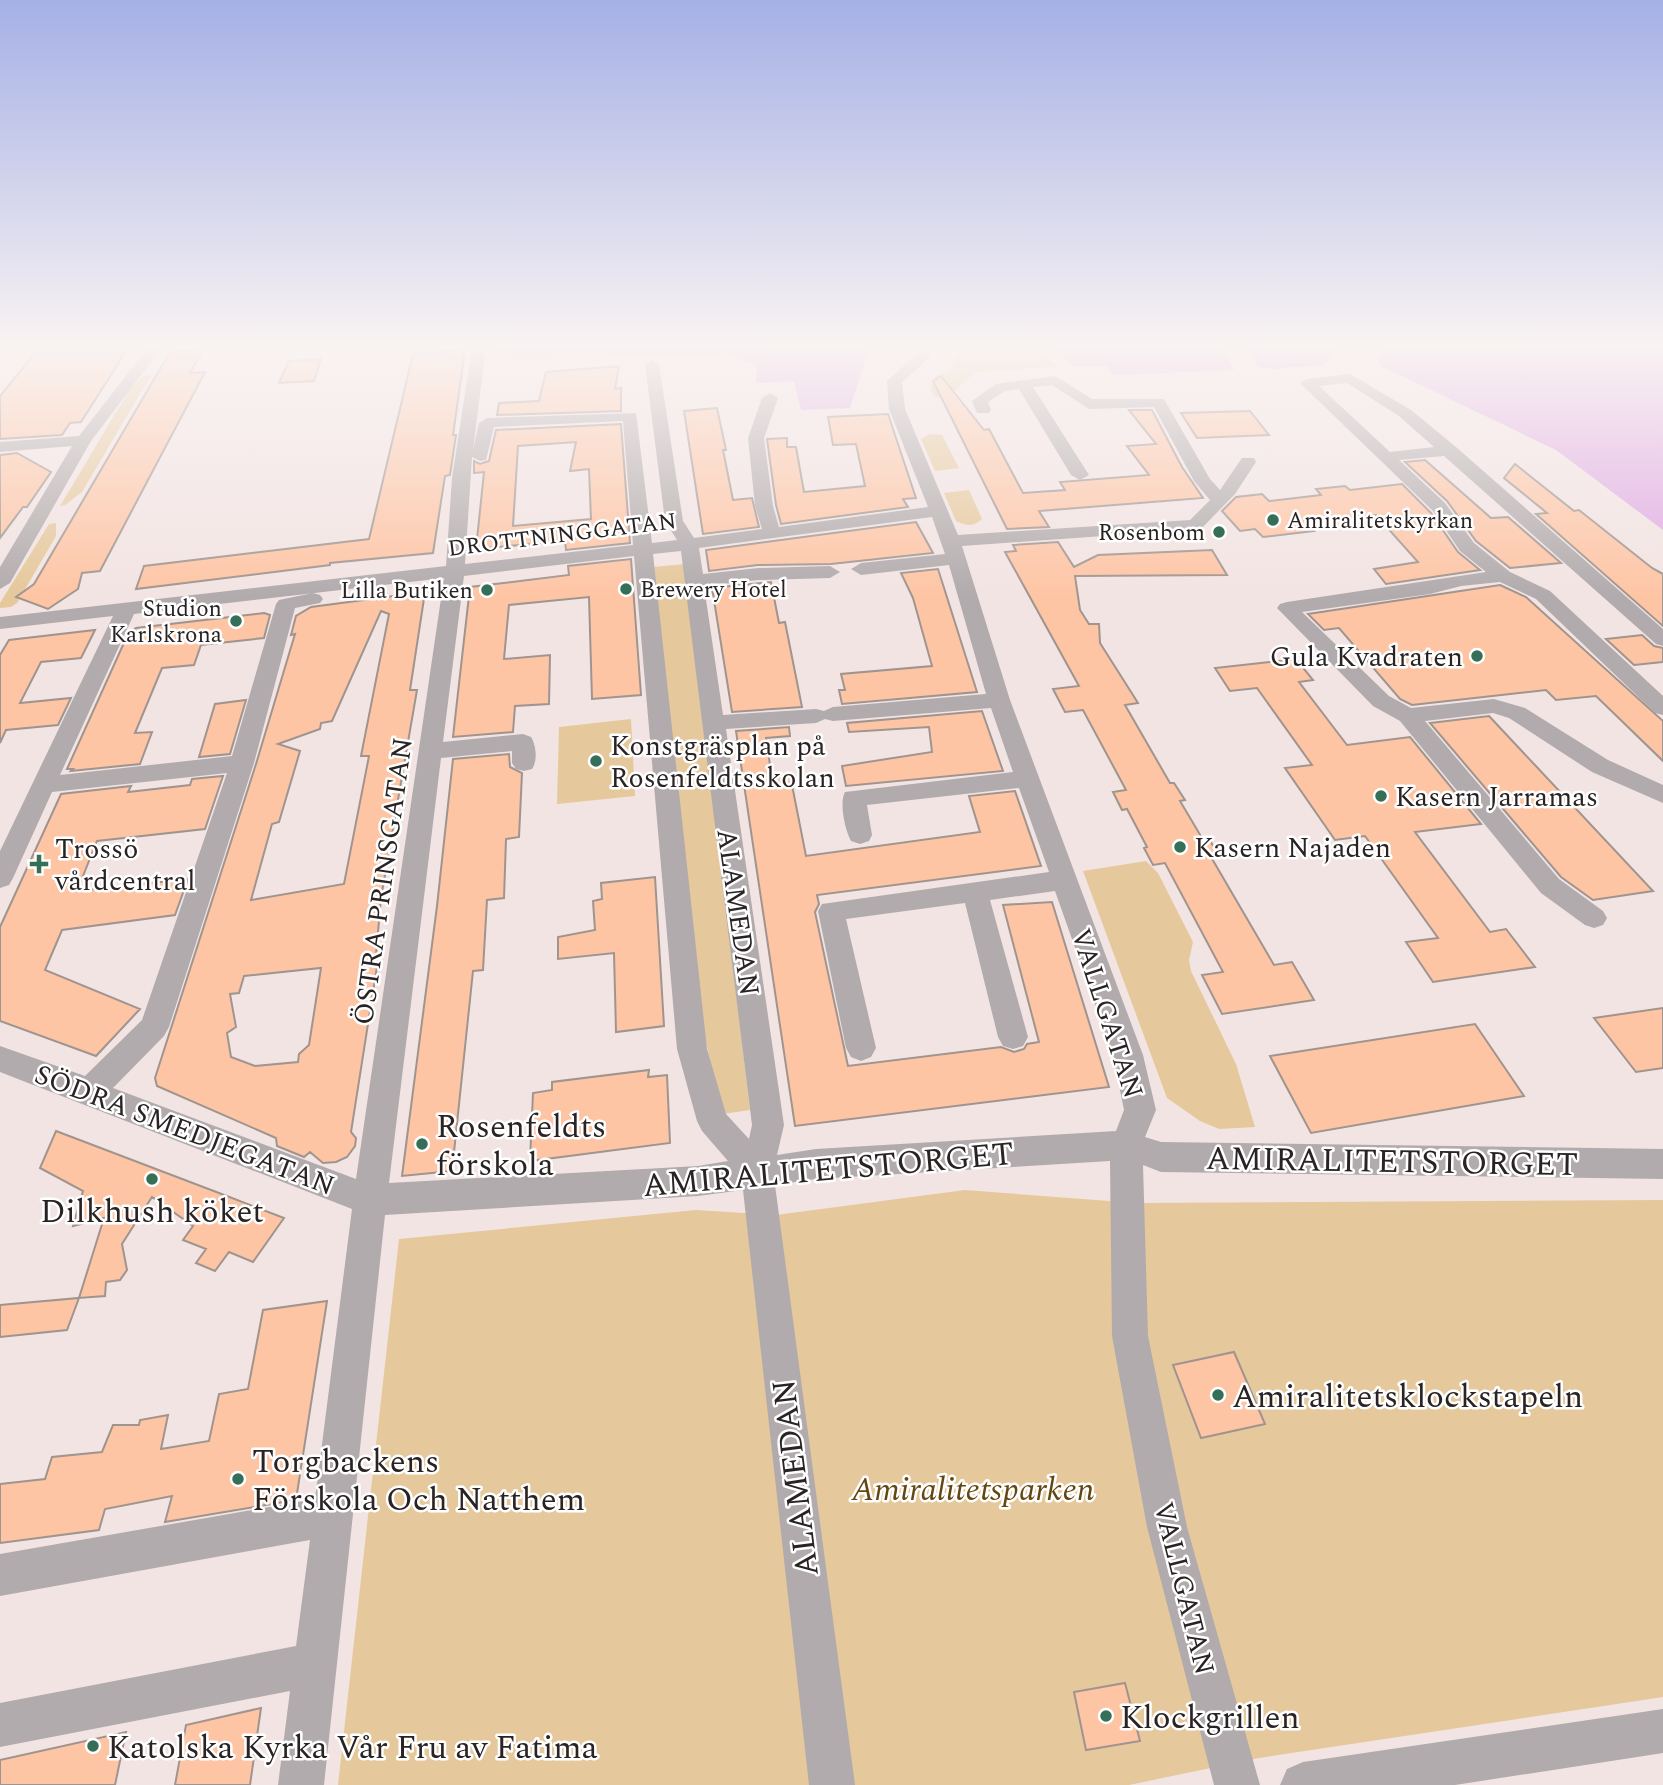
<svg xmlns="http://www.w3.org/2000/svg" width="1663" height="1785" viewBox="0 0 1663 1785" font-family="Spectral,serif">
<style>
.green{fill:#e5c89b}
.water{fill:#e0abe4}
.building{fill:#fec5a5;stroke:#a0948e;stroke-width:2;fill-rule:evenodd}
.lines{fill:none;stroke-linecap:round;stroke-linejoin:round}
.minor{fill:#b1abad;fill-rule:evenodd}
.poi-dot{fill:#356f58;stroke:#fff;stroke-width:2.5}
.labels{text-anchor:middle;stroke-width:5;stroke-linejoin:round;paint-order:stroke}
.far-poi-label{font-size:23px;fill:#292323;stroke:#fff;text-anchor:end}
.far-street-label{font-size:23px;fill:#292323;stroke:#fff}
.poi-label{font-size:28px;fill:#292323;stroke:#fff;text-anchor:start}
.street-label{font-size:28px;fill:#292323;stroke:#fff}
.near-poi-label{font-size:33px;fill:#292323;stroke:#fff;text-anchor:start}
.near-street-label{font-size:33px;fill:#292323;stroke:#fff}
.near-park-label{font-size:33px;font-style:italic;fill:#634713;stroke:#fff}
</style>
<rect width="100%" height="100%" fill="#f2e4e3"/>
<path class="green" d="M963,346h73l22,21 -83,5 -28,26 -13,-1 -4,-10 5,-10 15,-7z
M151,375l-69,117 -17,13 -5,1 70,-117 13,-13z
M930,434l12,1 17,33 -24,3 -14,-32z
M969,490l13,29c-9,8 -16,7 -26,2l-12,-28z
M56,523v13l-39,67 -6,4 -11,1v-5l49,-79z
M685,564l65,546 -28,4 -23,-103 -46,-444z
M631,719l4,77 -78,8 2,-77z
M1146,861l12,12 35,69 -4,18 2,11 45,93 19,63 -36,2 -19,-8 -33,-23 -84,-227z
M965,1190l171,13 527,-3v497l-404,61 -130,27h-791l61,-546 297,-29 80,5z"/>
<path class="water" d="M462,346h408l-20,62 -49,2 -7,-29 -38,2 1,-17 -30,-12 -211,6 -37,-14z
M1052,346h170l12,24 -120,5 -7,-9h-35z
M1246,346h99l-23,19 -48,4 -16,-2z
M1389,346h274v184l-107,-80 -175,-84 -5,-9z"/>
<path class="building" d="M203,350l-13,23 15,-1 -105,199 -18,2 -4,16 -30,20 -32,-12 18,-13 136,-232z
M465,350l-12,85h3l-6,40 -5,1 -12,77 -103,10v2l-194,24 8,-23 225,-27 44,-185z
M35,353h90l-44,69 -11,1 -8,12 -62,4v-43z
M321,359l-7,22 -35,2 10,-22z
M619,366l-4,23 6,-1v23l-124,4 2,-12 40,-2 7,-29z
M941,376l43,54 5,-1 34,64 42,-3 -5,-8 89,-7 -22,-29 29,-2 -27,-34h23l30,57 21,31 -164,13 10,16 -42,2 -74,-148z
M717,408l9,42h-3l10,50 19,-2 7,29 -56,7 -19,-123z
M1250,411l19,24 -72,3 -16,-25z
M888,414l28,84 -13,1 5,8 -127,17 -5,-19 -9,-66 20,-1v9h9l8,45 61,-6 -9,-42 -23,1 -5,-28z
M621,424l9,119 -64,7 -1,-9 -89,8 8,-77 -10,1v-12l6,3 9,-3 7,-31zM576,442l-6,29 19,-2 2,50 -78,7 5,-80z
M17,453l34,19 -24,35h-4l-23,31v-83z
M1425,460l66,58 17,-1 53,46 -51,5 -34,-27 -29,-40 -42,-39z
M1515,464l59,47 5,-1 73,58 11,6v52l-127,-112 11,-1 -43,-35z
M1402,484l29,29 27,39 22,18 -94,14 -12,-15 44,-7 -42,-47 -71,6 9,10 -51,6 -8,-8 -15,2 -18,-20 14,-14 26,-3 7,7 52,-6 -5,-6 29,-3 5,4z
M916,522l17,31 -102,11 -73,1 -49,6 -3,-21z
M1058,542l16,25 24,-12 114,-5 15,25 -152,1 5,34 9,14h10l1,19 38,60 -13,2 45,78h4l11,17 -5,1 22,37 6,-1 11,19 -8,1 63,108 18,-3 22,38 -92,14 -20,-39 21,-3 -58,-109 -12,2 -9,-17 3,-1 -20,-38 -5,1 -9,-18 13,-2 -43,-80 -18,2 -12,-23 26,-3 -74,-134 11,-1 -3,-6z
M631,559l10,136 -49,4 -3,-102 -80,8 -5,54 46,-4 -1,49 -34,2 -2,26 -60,5 17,-150 99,-12 -1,-9z
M938,569l39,123 -135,12 -3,-14h6l-4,-16 91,-8 -19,-68 -12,-25z
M771,582l8,41 6,-1 17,85 -70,5 -20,-124z
M1500,585l26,12 137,124v40l-67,-65 -40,4 -10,-10 -134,15 -12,-6 -61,-71 -15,2 -16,-16z
M425,592l-15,98h7l-36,208 -5,57 3,-1 -28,178 5,6 -1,8 -8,11 -11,5 -13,1 -13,-11 -6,5 -27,-11 -1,-8 -119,-52 -2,-8 101,-314 39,-130 -4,1 5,-19 15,-9zM381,611l8,3 -28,142h8l-25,128 -93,16 21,-76 7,-2 21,-71 -22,-7 42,-15 1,-6 11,-2zM321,968l-12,77 -10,9 -1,8 -43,4 -24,-9 -4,-24 9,-6 -6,-33 9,-1 5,-17z
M264,613l6,2 -6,23 -63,7 -7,20 -32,3 -27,65 17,-1 -12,32 -69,7 2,-2h-6l61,-135 8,-6z
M95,630l-14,28 -40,4 -21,41 51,-5 -13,27 -52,5 -6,13v-88l9,-15z
M1642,635l12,11 9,2v14l-29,3 -28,-26z
M1296,659l17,21 -14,2 48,63 63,-8 71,87 -66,8 75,100 16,-3 29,38 -102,15 -27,-40 32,-4 -73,-102 -30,4 -50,-72 27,-3 -55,-77 -27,3 -15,-23z
M246,700l-16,54 -31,3 16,-53z
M982,711l21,60 -157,15 -4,-20 90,-14 -3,-25 -80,5 -2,-9z
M1489,716l164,175 -60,9 -32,-23 -131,-154z
M789,727l1,9 -24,2 6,40 18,-3 16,81 174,-24 -11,-36 46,-5 26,75 -224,29 2,9 -4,8 33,154 153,-19 13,5 10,-3 3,-5 12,-2 -36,-137 49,-3 57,185 -314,39 -59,-395z
M509,754l1,13 12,6 -3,64 -13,2 -2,59 -17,2 -4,70 -10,1 -21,200 -50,5 35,-270 16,-147z
M223,776l-18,53 -108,12 -20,50 111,-12 -13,36 -113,15 -17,40 95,39 -44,47 -96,-35v-94l61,-133 70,-8 -3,6 62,-7 2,-6z
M655,877l9,149 -48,6 -2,-79 -56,6v-22l37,-7 -2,-29 9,-2 -1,-16z
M1663,1008v60l-27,4 -42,-54z
M1475,1024l49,72 -213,37 -41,-77z
M649,1070l-1,7 19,-2 3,68 -140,18 3,-68 19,-3v-8z
M56,1131l163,62 65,25 -31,44 -24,-10 -14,19 -19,-8 10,-14 -23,-9 10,-14 -41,-29 -30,47 5,26 -7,10 -14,2 -1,14 -26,2 25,-80 -31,8 10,-35 -43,-23z
M79,1298l-12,32 -67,7v-32z
M327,1301l-31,199 -131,22 7,-26 -67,13 -6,21 -99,13v-59l45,-5 7,-22 50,-5 11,-27h26l1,-5 28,-5 -7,34 48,-8 10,-47 29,-5 15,-79z
M1234,1352l31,72 -64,14 -28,-73z
M1125,1683l15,58 -54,9 -12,-58z
M261,1708l-11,77h-75l11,-60z
M126,1732l-11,53h-115v-25z"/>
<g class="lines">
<path class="minor" d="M0,346h78l-7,4 -71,1z
M145,346h14l1,4 -69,91 -81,142 -10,6v-22l72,-121 -72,6v-10l79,-6 67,-86z
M478,350l7,4 -12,96 6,-27 8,-5 149,-5 16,130 25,-3 -12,-19 -20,-157 7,-4 7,4 24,157 11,17 68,-9 -7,-23 -7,-68 14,-40 8,-5 8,5 -14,40 9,68 6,21 149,-20 -39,-98 -2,-28 32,-29 5,-1 7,4 -2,3 -27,24 3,27 53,126 232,-15 20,-20 -16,-19 -40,-74 -65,2 -37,-24 -19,2 56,88 -9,5 -9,-5 -52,-86 -14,2 -17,11 3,8 -2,3h-12l-5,-12 24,-17 59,-8 37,23h72l46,80 10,11 22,-32h12l2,4 -21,32 -34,35 -239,17 48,154 133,355 13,55 -11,27 16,5 502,7v30l-502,-7 -18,-7 5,171 39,191 73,258h-46l-67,-258 -35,-191 -2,-175 -294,18 -41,6 80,600h-46l-66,-595 -45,6 -313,19 -61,570h-46l12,-94 -290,56v-44l296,-57 14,-106 -310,56v-42l315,-55 37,-290 -352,-137v-26l85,30 57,-56 85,-247 -175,19 -39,86 -4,7 -9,3v-37l113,-235 -113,13v-12l446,-51 6,-88 19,-124zM623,421l10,124 -168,19 7,-107 8,4 6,-1 8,-33zM932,517l13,37 -84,9 -10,6 10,6 88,-10 37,129 -153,13 -9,4 -8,-2 -93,6 -19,-129 54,-6 72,-2 10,-6 -10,-6 -72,2 -55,6 -4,-26zM681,551l71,574 -3,14 -23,-25 -19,-65 -54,-495zM634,556l43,493 20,72 5,10 26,30 -30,5 -309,17 52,-425 71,-7v12l4,6 8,2 8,-2c6,-9 4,-24 -1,-32l-8,-3 -80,8 21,-166zM444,578l-88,601 -243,-91 51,-52 5,-9 85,-264 41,-155 25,-5 3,-4 -3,-4 -7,-2 -34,7 -3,4 -44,152 -172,19 74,-161zM991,708l22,64 -168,20c-6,11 0,38 6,49l9,3 9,-3 3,-6 -5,-30 152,-17 30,84 -227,32 -4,7 28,137 5,9 10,4 10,-4 5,-9 -30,-129 119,-16 33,134 5,9 10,3 10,-3 5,-9 -38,-137 65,-9 58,164 11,55 -8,21 -300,18 -39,6 7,-30 -58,-396 90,-6 9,-4 8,2z
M1350,374l61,36 45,37 207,182v17l-7,-2 -212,-188 -45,4 46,43 29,40 36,29 40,19 113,105v19l-8,-2 -119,-114 -36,-17 -39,4 -31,8 -128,18 87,84 22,12 83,-9 31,9 83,52 55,25v18l-71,-31 -83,-54 -16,-5 -68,8 134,158 44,32 4,7 -4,7 -9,3 -9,-3 -44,-32 -141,-172 -27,-15 -96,-98 3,-4 7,-2 199,-30 -26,-21 -27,-40 -133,-128 7,-4zM1347,383l52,33 35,31 -44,5 -71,-66z
M1663,1709v44l-208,32h-175l7,-16 16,-7z"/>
</g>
<linearGradient id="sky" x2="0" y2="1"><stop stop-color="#a5b0e6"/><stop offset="0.58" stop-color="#f9f3f2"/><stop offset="1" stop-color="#f9f3f2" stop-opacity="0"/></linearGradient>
<rect width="1663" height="596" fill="url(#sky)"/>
<g class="poi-dot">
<circle cx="1273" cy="520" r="7"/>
<circle cx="1219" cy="532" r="7"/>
<circle cx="626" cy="589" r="7"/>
<circle cx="487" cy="590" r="7"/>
<circle cx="236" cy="621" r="7"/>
<circle cx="1477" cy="656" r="7"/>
<circle cx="596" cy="761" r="7"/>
<circle cx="1381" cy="796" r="7"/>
<circle cx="1180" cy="847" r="7"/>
<path d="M35.5 853.5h7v7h7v7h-7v7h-7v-7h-7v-7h7z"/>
<circle cx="422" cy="1144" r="7"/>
<circle cx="152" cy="1179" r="7"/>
<circle cx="1218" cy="1395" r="7"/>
<circle cx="238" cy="1479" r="7"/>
<circle cx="1106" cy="1716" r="7"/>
<circle cx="93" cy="1746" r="7"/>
</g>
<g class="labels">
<g class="far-poi-label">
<text x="1287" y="528" text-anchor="start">Amiralitetskyrkan</text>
<text x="1205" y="540">Rosenbom</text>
<text x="640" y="597" text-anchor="start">Brewery Hotel</text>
<text x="473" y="598">Lilla Butiken</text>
<text x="222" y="616">Studion<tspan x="222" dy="26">Karlskrona</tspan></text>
</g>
<g class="far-street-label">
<text transform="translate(562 534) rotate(-7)" y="8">DROTTNINGGATAN</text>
</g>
<g class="poi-label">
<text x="1463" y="666" text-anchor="end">Gula Kvadraten</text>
<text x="610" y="755">Konstgräsplan på<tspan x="610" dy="32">Rosenfeldtsskolan</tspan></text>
<text x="1395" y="806">Kasern Jarramas</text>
<text x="1194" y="857">Kasern Najaden</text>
<text x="55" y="858">Trossö<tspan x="55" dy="32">vårdcentral</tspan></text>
</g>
<g class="street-label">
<text transform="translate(382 881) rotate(-82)" y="10">ÖSTRA PRINSGATAN</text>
<text transform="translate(739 912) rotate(82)" y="10">ALAMEDAN</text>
<text transform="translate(1108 1013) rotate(72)" y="10">VALLGATAN</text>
<text transform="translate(185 1129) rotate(21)" y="10">SÖDRA SMEDJEGATAN</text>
<text transform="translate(1185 1588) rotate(76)" y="10">VALLGATAN</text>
</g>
<g class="near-poi-label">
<text x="436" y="1137">Rosenfeldts<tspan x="436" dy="38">förskola</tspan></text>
<text x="152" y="1222" text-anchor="middle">Dilkhush köket</text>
<text x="1232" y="1407">Amiralitetsklockstapeln</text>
<text x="252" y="1472">Torgbackens<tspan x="252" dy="38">Förskola Och Natthem</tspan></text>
<text x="1120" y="1728">Klockgrillen</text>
<text x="107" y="1758">Katolska Kyrka Vår Fru av Fatima</text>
</g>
<g class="near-street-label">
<text transform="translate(1392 1160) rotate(1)" y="12">AMIRALITETSTORGET</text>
<text transform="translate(828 1168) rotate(-5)" y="12">AMIRALITETSTORGET</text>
<text transform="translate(794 1478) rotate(-97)" y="12">ALAMEDAN</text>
</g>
<g class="near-park-label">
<text x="973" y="1500">Amiralitetsparken</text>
</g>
</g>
</svg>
